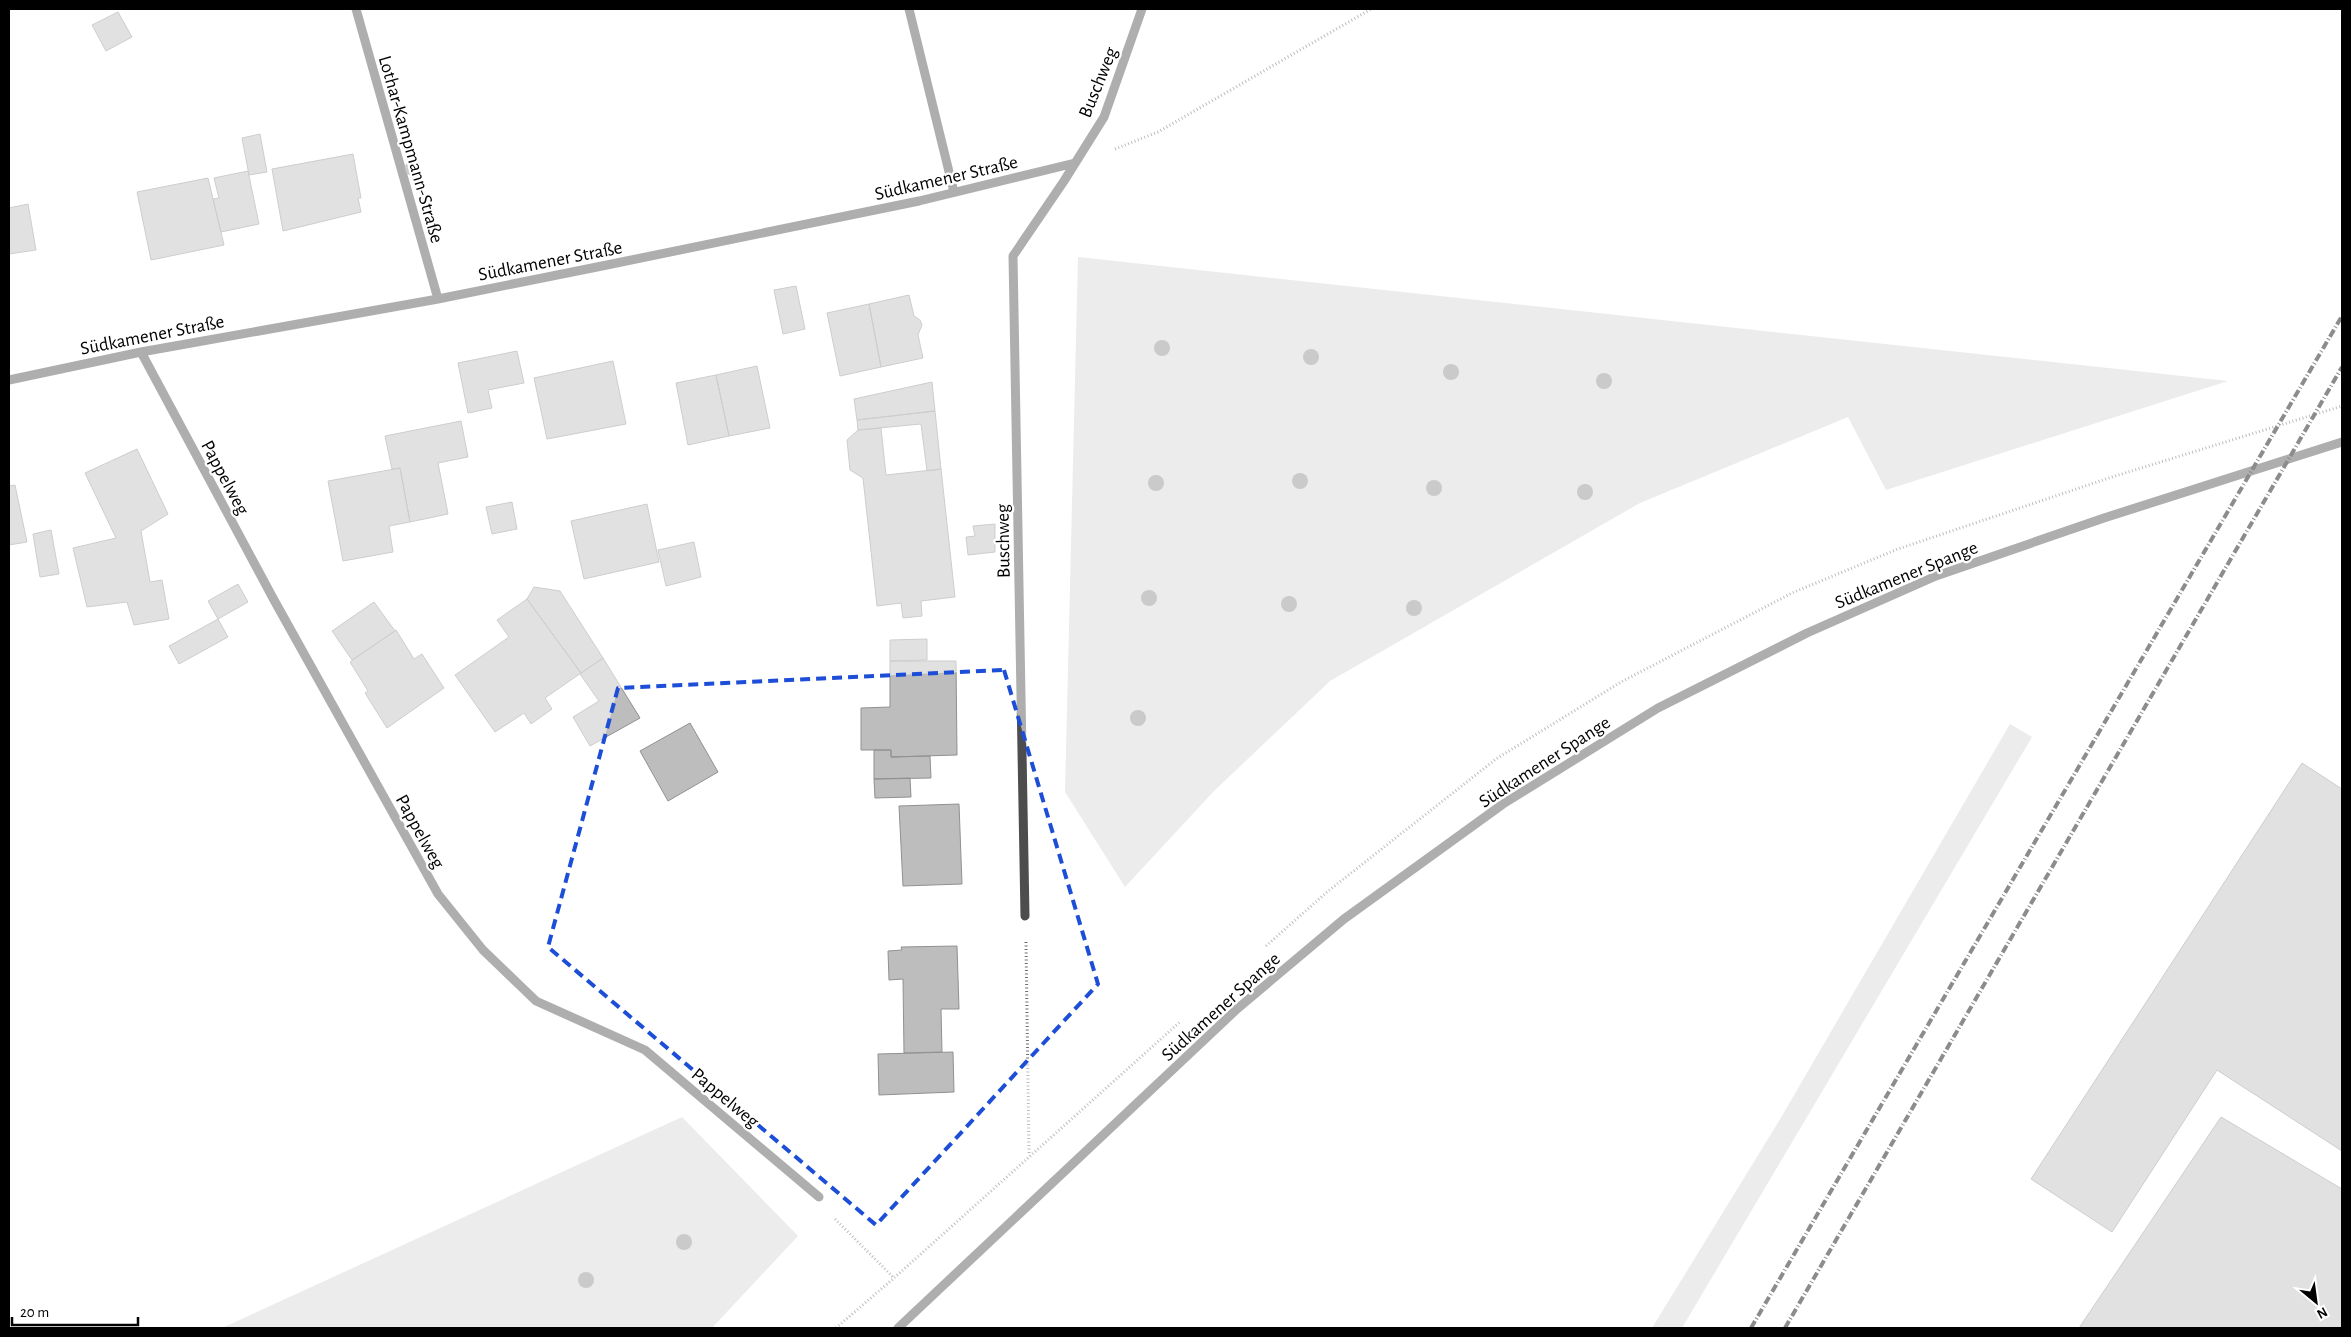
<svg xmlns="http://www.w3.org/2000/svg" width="2351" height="1337" viewBox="0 0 2351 1337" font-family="'Alegreya Sans',sans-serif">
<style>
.green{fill:#d4d4d4}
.building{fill:#bdbdbd;stroke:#919191}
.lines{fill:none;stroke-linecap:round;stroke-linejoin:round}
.path{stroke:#6f6f6f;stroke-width:3;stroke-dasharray:1 2.5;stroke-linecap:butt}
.minor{stroke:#4d4d4d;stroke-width:9}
.rail{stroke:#000;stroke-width:4;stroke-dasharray:8 2.5 1 2.5;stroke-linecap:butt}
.tree{fill:#8a8a8a}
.marked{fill:none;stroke:#1d4ed8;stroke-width:4;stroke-dasharray:10 6;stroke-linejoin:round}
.labels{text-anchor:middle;stroke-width:4.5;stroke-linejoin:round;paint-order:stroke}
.street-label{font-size:19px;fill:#000;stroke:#fff}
</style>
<rect width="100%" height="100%" fill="#fff"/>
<path class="green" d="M1078,257l1150,124 -342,109 -38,-73 -208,86 -310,178 -116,110 -89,96 -60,-95z
M2010,724l22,13 -350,591h-30l127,-207z
M682,1117l116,119 -86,92h-490z"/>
<path class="building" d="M118,12l14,25 -26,14 -14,-26z
M260,134l7,38 -18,3 -7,-37z
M353,154l8,44h-3l3,14 -78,19 -11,-62z
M248,171l11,53 -38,8 -8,-33 6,-1 -5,-20z
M208,178l16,67 -73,15 -14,-68z
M28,204l8,46 -27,4v-46z
M796,286l9,43 -22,5 -9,-44z
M909,295l5,21 6,4 2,5 -4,10 5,23 -42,9 -12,-63z
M869,304l12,63 -41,9 -13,-63z
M517,351l7,32 -36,7 4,18 -24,5 -10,-50z
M613,361l13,63 -79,15 -13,-61z
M757,366l13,62 -41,8 -13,-61z
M716,375l13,61 -41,9 -12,-62z
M932,382l3,29 -78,9 -3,-21z
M935,411l6,58 -14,2 -6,-47 -63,6 -1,-10z
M461,421l7,36 -30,6 10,51 -38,8 -10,-54 -8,1 -7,-33z
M881,428l5,47 55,-6 14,128 -34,4 1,15 -19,2 -2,-15 -24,3 -14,-128 -13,-8 -3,-30 11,-10z
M137,449l31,65 -27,17 9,51 12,-2 7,39 -35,6 -7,-23 -40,5 -14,-59 43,-10 -31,-65z
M400,468l10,54 -21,4 4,26 -50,9 -15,-80z
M15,485l12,57 -18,3v-59z
M512,502l5,27 -25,5 -6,-27z
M647,504l12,58 -75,17 -13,-58z
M995,524v28l-27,3 -2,-18 9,-1 -2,-10z
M51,530l8,44 -19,3 -7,-43z
M694,542l7,35 -35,9 -8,-36z
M238,584l10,18 -30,17 -10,-18z
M534,587l26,4 43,67 -22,15 -54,-74z
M527,599l54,74 -36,25 7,11 -21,15 -7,-11 -29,19 -40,-57 54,-38 -12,-17z
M374,602l21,29 -43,29 -20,-29z
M218,619l10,18 -49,27 -10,-18z
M396,630l18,29 8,-5 22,34 -57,40 -22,-35 3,-2 -18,-29z
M927,639v21l-37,1v-21z
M603,658l37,60 -50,28 -17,-29 26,-16 -19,-27z
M890,661h66l1,94 -66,2v-7h-30v-42l29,-1z
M690,723l28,49 -50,29 -28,-50z
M874,750h17v7l39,-1 1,22 -57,1z
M2302,763l40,26v362l-125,-81 -105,162 -81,-53z
M910,778l1,19 -36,1 -1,-19z
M959,804l3,80 -59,2 -4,-80z
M957,946l2,63h-18l1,43 -38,1 -1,-74 -14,1 -1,-29 14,-1 -1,-3z
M953,1052l1,40 -75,3 -1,-41z
M2221,1117l121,72v139h-263z"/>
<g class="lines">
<path class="path" d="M1115,149l43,-17 213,-123
M1026,942l3,213
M1266,946l61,-54 169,-133 125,-77 171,-89 106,-44 214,-72 230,-71
M835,1219l59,59
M836,1328l58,-50 287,-257"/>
<path class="minor" d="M356,9l82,290
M909,9l45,183
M141,352l133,248 164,294 45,56 53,51 109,49 174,147
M9,380l132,-28 297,-53 159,-32 322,-66 156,-38
M1025,916l-12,-660 51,-75 40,-64 38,-108
M898,1328l339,-319 107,-90 159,-115 155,-96 149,-75 129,-57 168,-58 238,-76"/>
<path class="rail" d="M1751,1328l591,-1012
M1785,1328l557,-961"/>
</g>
<g class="tree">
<circle cx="413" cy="168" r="8"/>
<circle cx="1162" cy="348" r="8"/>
<circle cx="1311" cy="357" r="8"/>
<circle cx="1451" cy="372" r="8"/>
<circle cx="1604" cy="381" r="8"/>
<circle cx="1300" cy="481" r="8"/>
<circle cx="1156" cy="483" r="8"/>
<circle cx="1434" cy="488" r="8"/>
<circle cx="1585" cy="492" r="8"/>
<circle cx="1149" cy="598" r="8"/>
<circle cx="1289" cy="604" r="8"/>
<circle cx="1414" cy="608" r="8"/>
<circle cx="1138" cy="718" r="8"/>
<circle cx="684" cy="1242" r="8"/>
<circle cx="586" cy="1280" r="8"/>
</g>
<path d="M0 0H2351V1337H0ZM1004,670l94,314 -222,241 -328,-278 70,-259z" fill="#fff" fill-opacity=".55" fill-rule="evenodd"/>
<path class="marked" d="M1004,670l94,314 -222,241 -328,-278 70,-259z"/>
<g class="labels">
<g class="street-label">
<text transform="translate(1097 82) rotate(-68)" y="7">Buschweg</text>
<text transform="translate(412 149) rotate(74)" y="7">Lothar-Kampmann-Straße</text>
<text transform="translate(946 177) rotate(-13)" y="7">Südkamener Straße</text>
<text transform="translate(550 260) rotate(-11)" y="7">Südkamener Straße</text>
<text transform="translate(152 334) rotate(-11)" y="7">Südkamener Straße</text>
<text transform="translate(226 477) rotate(62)" y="7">Pappelweg</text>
<text transform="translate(1002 541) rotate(-91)" y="7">Buschweg</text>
<text transform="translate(1906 574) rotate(-22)" y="7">Südkamener Spange</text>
<text transform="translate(1544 761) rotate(-33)" y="7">Südkamener Spange</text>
<text transform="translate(421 831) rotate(61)" y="7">Pappelweg</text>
<text transform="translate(1220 1006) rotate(-42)" y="7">Südkamener Spange</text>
<text transform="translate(726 1097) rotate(40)" y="7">Pappelweg</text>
</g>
</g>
<rect width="2351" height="1337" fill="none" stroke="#000000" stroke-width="20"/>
<g transform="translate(2316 1302) rotate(151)" stroke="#ffffff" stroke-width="4" paint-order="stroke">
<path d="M0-4L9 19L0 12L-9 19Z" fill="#000000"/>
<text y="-8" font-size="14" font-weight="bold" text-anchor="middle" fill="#000000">N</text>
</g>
<path d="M12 1317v8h126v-8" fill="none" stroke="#000000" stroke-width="2.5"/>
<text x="20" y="1317" font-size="15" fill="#000000" stroke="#ffffff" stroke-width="4" paint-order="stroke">20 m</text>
</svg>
